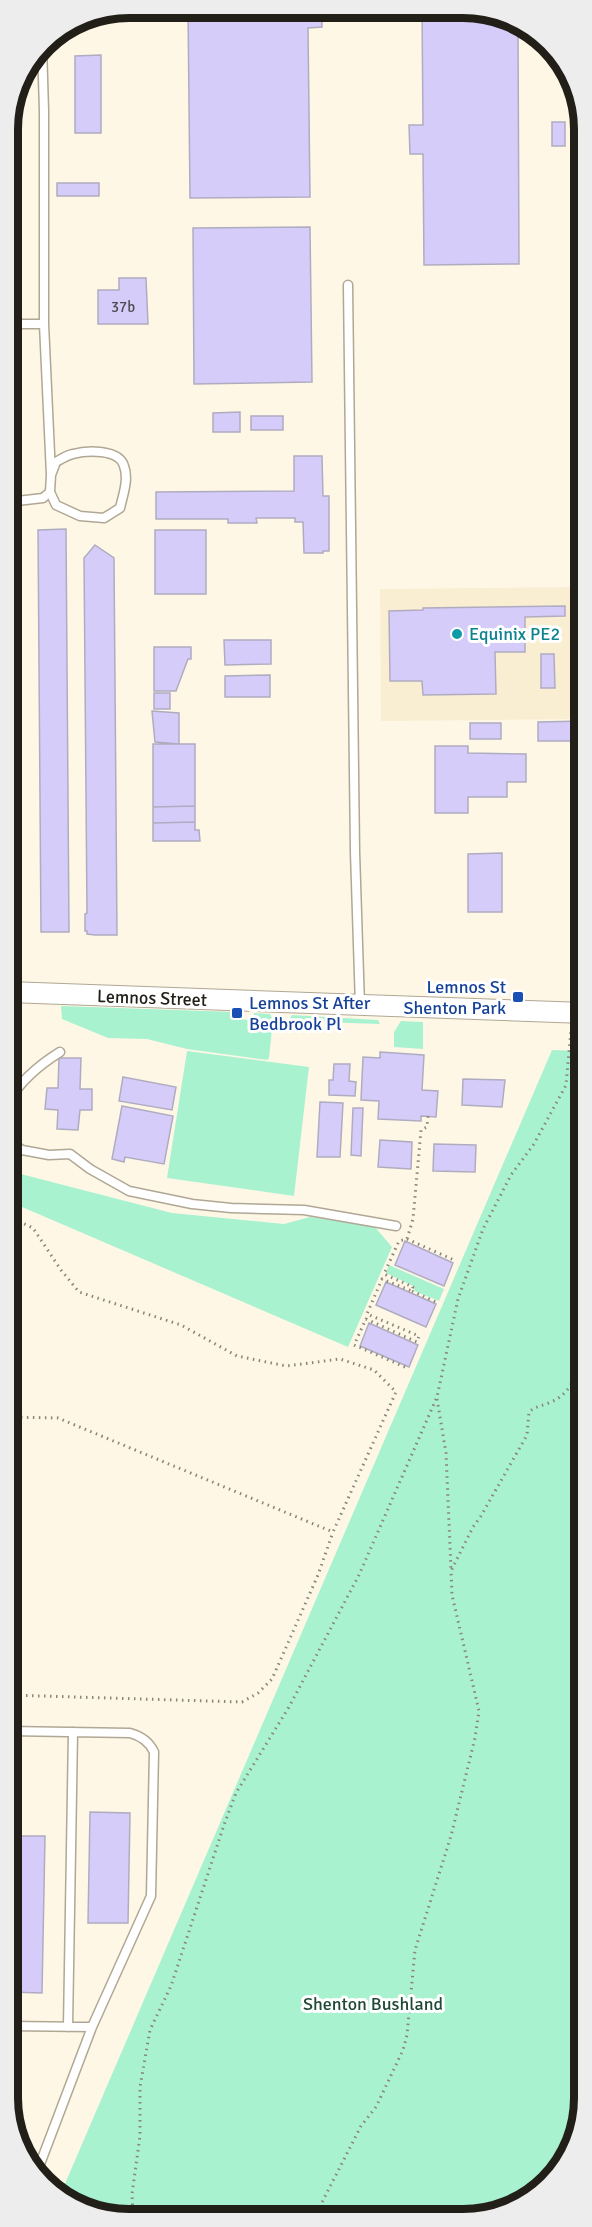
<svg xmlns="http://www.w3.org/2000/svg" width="592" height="2227" viewBox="0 0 592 2227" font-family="Signika,sans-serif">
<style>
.built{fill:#faeed2}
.green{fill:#a9f2d0}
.building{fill:#d6ccfa;stroke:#b0acc0;stroke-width:1.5}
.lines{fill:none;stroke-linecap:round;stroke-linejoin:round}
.service-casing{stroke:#b0a794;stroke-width:11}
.tertiary-casing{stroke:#b0a794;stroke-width:22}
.path{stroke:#8a8579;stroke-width:3;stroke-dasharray:1.5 4.5;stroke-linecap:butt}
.service{stroke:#fff;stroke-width:8}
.tertiary{stroke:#fff;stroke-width:20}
.culture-dot{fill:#0f9aa8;stroke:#fff;stroke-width:2}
.transit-dot{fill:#1a4fb4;stroke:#fff;stroke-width:2}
.labels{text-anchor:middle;stroke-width:6;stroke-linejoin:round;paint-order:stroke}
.number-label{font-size:15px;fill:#4f4a50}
.culture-label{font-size:18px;fill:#0d838f;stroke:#fff;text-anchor:start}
.transit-label{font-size:18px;fill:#164399;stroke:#fff;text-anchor:end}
.street-label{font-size:18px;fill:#221f18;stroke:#fff}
.park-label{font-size:18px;fill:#204837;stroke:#fff}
.rim{fill:none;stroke:#221f18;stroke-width:8}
</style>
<rect width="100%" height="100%" fill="#fef7e6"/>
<path class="built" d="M584,587v132l-203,2 -1,-132z"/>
<path class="green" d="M61,1006l175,6v7l16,1 2,-7 16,1 3,6 -4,38 -2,2 -80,-11 -40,-10 -39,-1 -46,-19z
M292,1015l86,5 2,4 -92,-3z
M401,1021l22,1v27l-29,-2v-15z
M552,1050l32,1v1054l-30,73 -31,25 -44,15 -374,-1 -44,-24z
M187,1051l122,16 -15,129 -127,-18z
M13,1172l159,41 112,11 26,-7 64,9 18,21 -44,100 -340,-146v-27z
M389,1265l55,24 -5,12 -25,-10 1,-4 -29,-14z"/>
<path class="building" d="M188,8l134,1v18l-14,1 2,169 -120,1z
M422,9l65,1 31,16 1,238 -95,1 -1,-111h-13l-1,-29h14z
M101,55v78h-26v-77z
M552,122h13v24h-13z
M57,183h42v13h-42z
M310,227l2,155 -118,2 -1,-156z
M119,278h27l2,46h-50v-34h21z
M240,412v20h-27v-19z
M251,416h32v14h-32z
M294,456h28l1,40h6v55h-6v2h-19l-1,-31h-8v-4h-39l1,5h-29v-4h-72v-27l138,-1z
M66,529l3,403h-28l-3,-402z
M155,530h51v64h-51z
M95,545l19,13 3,377h-22l-8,-1v-3h-2v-17l2,-1 -3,-355z
M582,563h2v21h-2z
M565,606v10l-40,1v35h-30l1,42 -73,1 -1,-14h-32l-1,-70 34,-1v-2z
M224,640h47v24l-46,1z
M154,647h37v12h-3l-12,32h-22z
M541,654h13l1,34h-14z
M270,675v22h-45v-21z
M154,693h16v16h-16z
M152,711l27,2v31l-24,-2z
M584,721v20h-46v-19z
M470,723h31v16h-31z
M153,744h42v62l-42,1z
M435,746h33v7l58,1v28h-19v15h-39v16h-33z
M577,763h7v129h-7z
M195,806v16l-42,1v-16z
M195,822v8h4l1,11h-47v-18z
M502,853v59h-34v-58z
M380,1052l44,3 -2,35 16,1 -2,26 -15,-1v5l-43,-2 1,-18 -18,-1 2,-43 17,1z
M59,1058h22l-1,31h12v21h-12l-2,20 -21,-1 1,-19 -13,-1 2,-21h11z
M334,1064h16l-1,17 7,1 -1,14 -26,-1v-15h4z
M123,1077l53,10 -4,23 -53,-9z
M463,1079l42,1 -3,27 -40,-2z
M320,1102l23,1 -3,54h-23z
M122,1106l51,10 -9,48 -39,-7 -1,5 -12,-3z
M353,1108h10l-2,48 -10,-1z
M380,1140l32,2 -1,27 -33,-2z
M434,1144l42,1 -1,27 -42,-1z
M405,1241l48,22 -9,23 -49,-21z
M386,1282l50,22 -10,23 -50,-22z
M369,1323l49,22 -9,22 -49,-21z
M90,1812l40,1 -2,110h-40z
M8,1836h37l-3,157 -33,-1z"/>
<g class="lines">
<g class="service-casing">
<path id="service" d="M42,45l2,66v213l7,151
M348,285l7,567 5,154
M8,324h36
M8,502l35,-4 7,-6 1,-17 5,-13c5,-3 11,-7 17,-8 14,-4 46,-5 51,12 5,13 -1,29 -4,42l-16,10 -24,-2 -24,-11 -6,-13
M8,1102c13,-22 31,-37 52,-50
M8,1140l14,10 27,5 21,-1 20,15 39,22 63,13 39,4 73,2 92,16
M8,1731l122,2c11,3 19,8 24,19l-3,144 -59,131 -55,145
M9,2026l83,1
M68,2027l5,-295"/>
</g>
<g class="tertiary-casing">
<path id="tertiary" d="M8,992l576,21"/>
</g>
<path class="path" d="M8,1216l25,12 28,42 18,22 102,33 56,31 49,10 54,-7 34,11 22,22 -63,140 -275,-114 -50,-1
M407,1239l47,21
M412,1291l24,11
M405,1367l-51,-22 12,-26 51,23 2,-6 -52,-22 15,-35 30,12 1,-4 -29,-13 15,-33 8,-2 6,-20 8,-89 6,-3 1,-11
M437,1399l9,54 5,116
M8,1695l234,7 16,-9 14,-14 46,-104 15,-43
M133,2217l-1,-23 8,-58v-49l10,-57 21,-44 53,-161 12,-32 53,-86 70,-132 78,-178 21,-98 25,-70 28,-54 23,-31 32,-59 5,-55
M314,2218l47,-92 15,-19 27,-57 4,-15 8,-85 36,-114 24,-98 4,-27 -27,-116 -1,-24 22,-44 8,-11 46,-81 2,-23c6,-6 14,-6 22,-10 20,-8 26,-29 33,-48"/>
<use href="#service" class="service"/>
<use href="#tertiary" class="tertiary"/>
</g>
<circle class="culture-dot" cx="457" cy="634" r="6"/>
<g class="transit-dot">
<rect x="512" y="991" width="12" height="12" rx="3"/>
<rect x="231" y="1007" width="12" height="12" rx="3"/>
</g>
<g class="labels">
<g class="number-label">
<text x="123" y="312">37b</text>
</g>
<g class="culture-label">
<text x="469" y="640">Equinix PE2</text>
</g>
<g class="transit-label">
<text x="506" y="993">Lemnos St<tspan x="506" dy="21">Shenton Park</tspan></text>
<text x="249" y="1009" text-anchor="start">Lemnos St After<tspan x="249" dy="21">Bedbrook Pl</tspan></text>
</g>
<g class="street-label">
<text transform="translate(152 998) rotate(2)" y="6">Lemnos Street</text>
</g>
<g class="park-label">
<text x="373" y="2010">Shenton Bushland</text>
</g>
</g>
<path d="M0 0H592V2227H0ZM129 18H463A111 111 0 0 1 574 129V2098A111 111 0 0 1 463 2209H129A111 111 0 0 1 18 2098V129A111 111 0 0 1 129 18Z" fill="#ededed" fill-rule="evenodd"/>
<path class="rim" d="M129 18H463A111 111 0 0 1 574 129V2098A111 111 0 0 1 463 2209H129A111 111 0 0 1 18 2098V129A111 111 0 0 1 129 18Z"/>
</svg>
